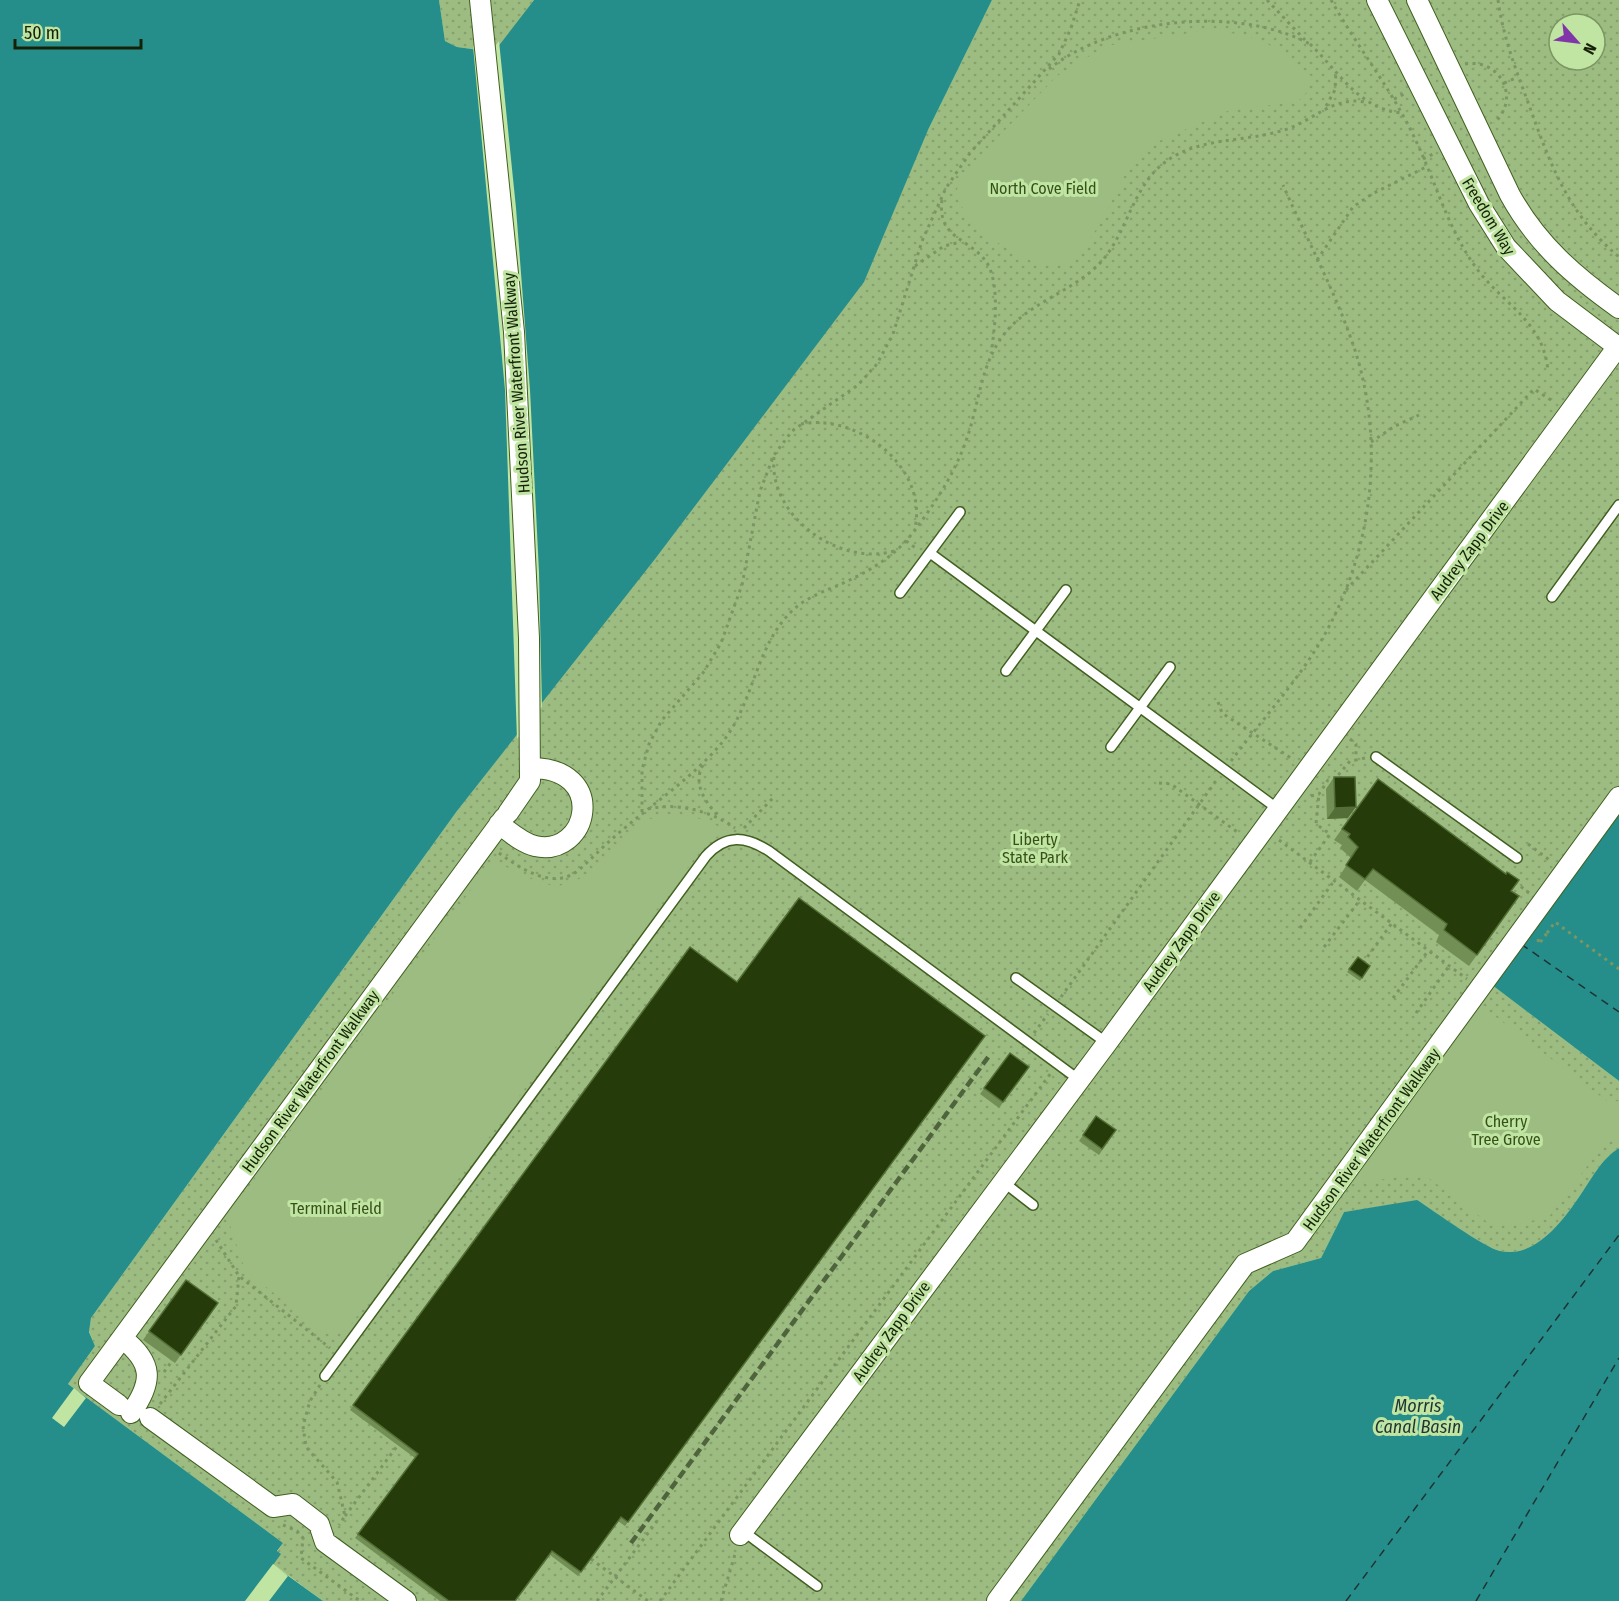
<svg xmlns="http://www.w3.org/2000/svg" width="1619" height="1601" viewBox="0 0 1619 1601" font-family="'Fira Sans Condensed',sans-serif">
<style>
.park{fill:url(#park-dots);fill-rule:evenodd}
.garden{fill:#9dbc81}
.water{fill:#268e8a}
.pier{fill:#c0e4a1}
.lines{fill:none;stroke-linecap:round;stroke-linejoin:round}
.ferry{stroke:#1d3433;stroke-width:1.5;stroke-dasharray:8 6;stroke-linecap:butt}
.lane-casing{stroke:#416020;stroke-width:12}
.street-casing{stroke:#416020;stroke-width:22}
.path{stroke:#7b9563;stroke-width:3;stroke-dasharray:3 4.5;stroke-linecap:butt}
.lane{stroke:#fff;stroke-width:9}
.street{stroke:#fff;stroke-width:20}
.rail{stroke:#4f643c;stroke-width:4.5;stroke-dasharray:9 4.5;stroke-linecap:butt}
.wall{fill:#729056}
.shaded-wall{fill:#546e37}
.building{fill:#253b0a;stroke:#546e37;stroke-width:1.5}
.labels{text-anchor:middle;stroke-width:6;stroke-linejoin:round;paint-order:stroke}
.park-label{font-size:16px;fill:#36501a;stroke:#c0e4a1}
.street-label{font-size:16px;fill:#152208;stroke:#c0e4a1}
.water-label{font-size:18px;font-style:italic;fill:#1d3433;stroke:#c0e4a1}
</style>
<defs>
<pattern id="park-dots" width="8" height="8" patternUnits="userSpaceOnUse" patternTransform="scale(1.5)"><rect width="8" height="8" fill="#9dbc81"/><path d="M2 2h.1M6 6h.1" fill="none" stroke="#86a16e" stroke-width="1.8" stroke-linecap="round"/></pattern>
</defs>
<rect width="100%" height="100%" fill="#c0e4a1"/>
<path class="park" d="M439,0h95l-39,52 -38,-5 -12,-6z
M992,0h627v813l-127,172 127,96v67c-18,11 -28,32 -40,49 -17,25 -45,62 -79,54 -15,-3 -66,-40 -83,-50l-73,11 -23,46 -48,13 -24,20 -228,310h-698l-50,-37 7,-10 -3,-2 6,-9 -215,-159 27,-38 -6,-15 2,-13 366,-507 90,-116 381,-565zM1559,24h36v36h-36z"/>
<path class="garden" d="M1216,29l47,12 27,17 21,18 -5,17 -9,9 -67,8 -69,30 -30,23 -31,61 -29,41 -38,-3 -55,-30 -24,-38 21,-33 82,-85 49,-30z
M672,814c21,2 38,6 56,18l-16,7 -13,13 -352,478 -22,4 -80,-64 -18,-54 267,-357 25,16 37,12 26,-9 59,-57z
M1480,1005l128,97 11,-1v41l-9,-6 -62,82 -54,9 -72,-54 -76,12z"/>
<path class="water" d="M0,0h439l6,41 12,6 37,5 40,-52h458l-64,130 -64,152 -209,277 -198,252 -366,507 -2,14 6,14 -27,38 215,159 -6,8 4,3 -8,11 50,36h-323z
M1619,813v268l-127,-96z
M1619,1148v453h-598l228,-310 24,-20 48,-13 23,-46 73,-12c17,11 68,48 83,51 34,8 62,-29 79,-54 12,-17 22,-38 40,-49z"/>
<path class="pier" d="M499,41l17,167 14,182 9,182 3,135 -25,32 -12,-349 -32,-344 20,3z
M74,1388l12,10 -22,29 -12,-9z
M273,1564l15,12 -19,25h-24z"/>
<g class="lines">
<path class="ferry" d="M1521,944l98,68
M1346,1601l273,-366
M1476,1601l143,-243"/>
<g class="lane-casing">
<path id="lane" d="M930,553l348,256
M900,593l60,-81
M1552,597l67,-92
M1006,671l60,-81
M1111,747l59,-80
M1376,757l141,101
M1016,978l91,65
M1002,1181l31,24
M325,1376l381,-520c20,-22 39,-20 63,-5l309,228
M743,1531l74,55"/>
</g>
<g class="street-casing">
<path id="street" d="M480,0l34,332 15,306 1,143 -22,32
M1377,0l102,204 27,43 51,54 61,46
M1417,0l93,195c27,49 64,81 109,113
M499,824c11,8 23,19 36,22 54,12 74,-79 -5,-78
M122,1338c32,25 31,44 9,75
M119,1405l-30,-22 415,-565
M150,1418l123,89 20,-3 26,20 6,18 81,59
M740,1535l367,-492 512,-698
M997,1601l248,-337 50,-22 324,-445"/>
</g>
<path class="path" d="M1267,0l38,40
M1331,0c27,48 62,91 85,141 21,44 33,92 64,132 27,33 64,51 68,98
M1498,0c5,37 18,70 31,105 22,61 39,109 90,152
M1310,44c29,28 48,64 91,69
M1465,64c36,-6 56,35 29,59
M1049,69c64,-51 188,-64 261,-25
M1504,83l14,-6
M1394,99l12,-6
M1326,106l9,-16 1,-19
M1423,159l12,-6
M942,200c-6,42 36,39 48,69 9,23 5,59 1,84
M1317,260l36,-53 19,-13 54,-27
M915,266l29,-20 17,-4
M801,424c57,-11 127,43 114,104
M1371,442l24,-16 24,-11
M774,457c-6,59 65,110 120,94
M906,541l11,8
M1346,590l188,-201 20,13
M1218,702l4,11 72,47
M1350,739l6,5v16l9,-2
M1231,761c30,-40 64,-77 90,-120 49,-84 64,-187 37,-281 -18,-60 -50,-118 -75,-175
M703,765c-11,19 3,38 16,52
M1159,783l12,1 69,50
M1311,796l8,-2 9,-14h6l16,-19 6,-1
M648,809c29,-7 63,2 87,19
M642,812v-42l7,-26 13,-24 41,-47 18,-30 21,-58 18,-94 14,-36 18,-24 66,-46 19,-21 16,-30 29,-93 24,-53 24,-35 89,-99 12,-26 9,-28
M744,828l30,-31
M1279,840l188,139
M1528,844l24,18
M499,853c16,12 42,29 63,25 14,-2 25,-16 35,-25 34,-34 76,-60 110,-94 9,-9 17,-18 24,-29 23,-37 28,-86 59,-117 13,-14 32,-21 49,-28 29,-13 56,-28 75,-54 21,-27 42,-60 53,-93 11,-31 13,-66 31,-95 23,-38 67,-47 98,-76 28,-26 33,-68 59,-96 35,-36 85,-27 129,-41 30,-9 48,-34 81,-28
M1310,862l20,-28 -14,-10 3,-30
M1515,882l14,11
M1300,928l34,-47
M1547,933l8,-11 64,47
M1538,939l1,5 8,-11
M1324,947l36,-47
M1363,963l29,-40
M1061,997l157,-219
M1393,998l35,-47
M1416,1013l33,-47
M1034,1033l14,-19
M216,1240l23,36 91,72
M164,1372l8,-11
M320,1385l-10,16 -7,25 3,21 31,35 8,34 -6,9
M160,1404l76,-98 3,-30
M345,1516l53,-71
M283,1525l14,6 6,7 -2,20 59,43
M591,1559l57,42
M597,1601l63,-84
M660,1601l391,-528
M721,1601l15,-50"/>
<use href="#lane" class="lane"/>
<use href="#street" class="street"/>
<path class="rail" d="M631,1543l358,-487"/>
</g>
<path class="wall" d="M1334,777l14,41 -21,1 -1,-30z
M1378,779l133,112 8,5 -50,70 -33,-24 3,-7 -74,-55 -8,11 -18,-14 12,-19 -11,-10 2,-3 -8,-5z
M690,947l47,35 248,54 -360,490 -7,-5 -40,55 -28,-21 -35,46h-75l-85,-63 60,-80 -65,-48z
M1358,957l12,9 -10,15 -13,-9z
M1010,1053l19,14 -30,41 -19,-14z
M1096,1116l20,14 -17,25 -20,-14z
M186,1280l32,23 -43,60 -32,-23z"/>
<path class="shaded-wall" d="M1356,807l-8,11 -21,1 8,-11z"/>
<path class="building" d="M1334,777h21l1,30 -21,1z
M1378,779l128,95 1,-2 12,8 -8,11 8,5 -42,59 -33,-25 3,-6 -74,-55 -8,10 -19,-14 12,-18 -10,-10 2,-3 -8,-5z
M799,898l186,138 -357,486 -7,-5 -40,55 -29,-21 -37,50h-66l-91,-67 60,-80 -65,-49 337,-458 47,35z
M1358,957l12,9 -8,12 -13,-9z
M1010,1053l19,14 -26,35 -19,-14z
M1096,1116l20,14 -14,19 -19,-14z
M186,1280l32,23 -37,52 -32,-24z"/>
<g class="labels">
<g class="park-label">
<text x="1043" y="194">North Cove Field</text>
<text x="1035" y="845">Liberty<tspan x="1035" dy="18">State Park</tspan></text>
<text x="1506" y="1127">Cherry<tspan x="1506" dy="18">Tree Grove</tspan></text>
<text x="336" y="1214">Terminal Field</text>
</g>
<g class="street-label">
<text transform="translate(1489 216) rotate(59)" y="6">Freedom Way</text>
<text transform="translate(516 383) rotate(-94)" y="6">Hudson River Waterfront Walkway</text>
<text transform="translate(1469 550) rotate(-53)" y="6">Audrey Zapp Drive</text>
<text transform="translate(1181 941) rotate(-54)" y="6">Audrey Zapp Drive</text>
<text transform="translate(310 1081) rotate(-54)" y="6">Hudson River Waterfront Walkway</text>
<text transform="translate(1371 1139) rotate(-54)" y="6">Hudson River Waterfront Walkway</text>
<text transform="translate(891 1331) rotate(-54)" y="6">Audrey Zapp Drive</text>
</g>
<g class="water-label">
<text x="1418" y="1412">Morris<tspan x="1418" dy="21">Canal Basin</tspan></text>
</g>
</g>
<g transform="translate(1577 42) rotate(118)"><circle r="28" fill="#c0e4a1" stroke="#7c9664" stroke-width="1.5"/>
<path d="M0-4.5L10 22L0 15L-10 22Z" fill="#8036a8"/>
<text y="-9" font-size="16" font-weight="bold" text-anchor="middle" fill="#152208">N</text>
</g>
<path d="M15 39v9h126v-9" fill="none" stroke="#152208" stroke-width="3"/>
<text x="24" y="39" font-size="18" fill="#152208" stroke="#c0e4a1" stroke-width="4.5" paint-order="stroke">50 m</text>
</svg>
